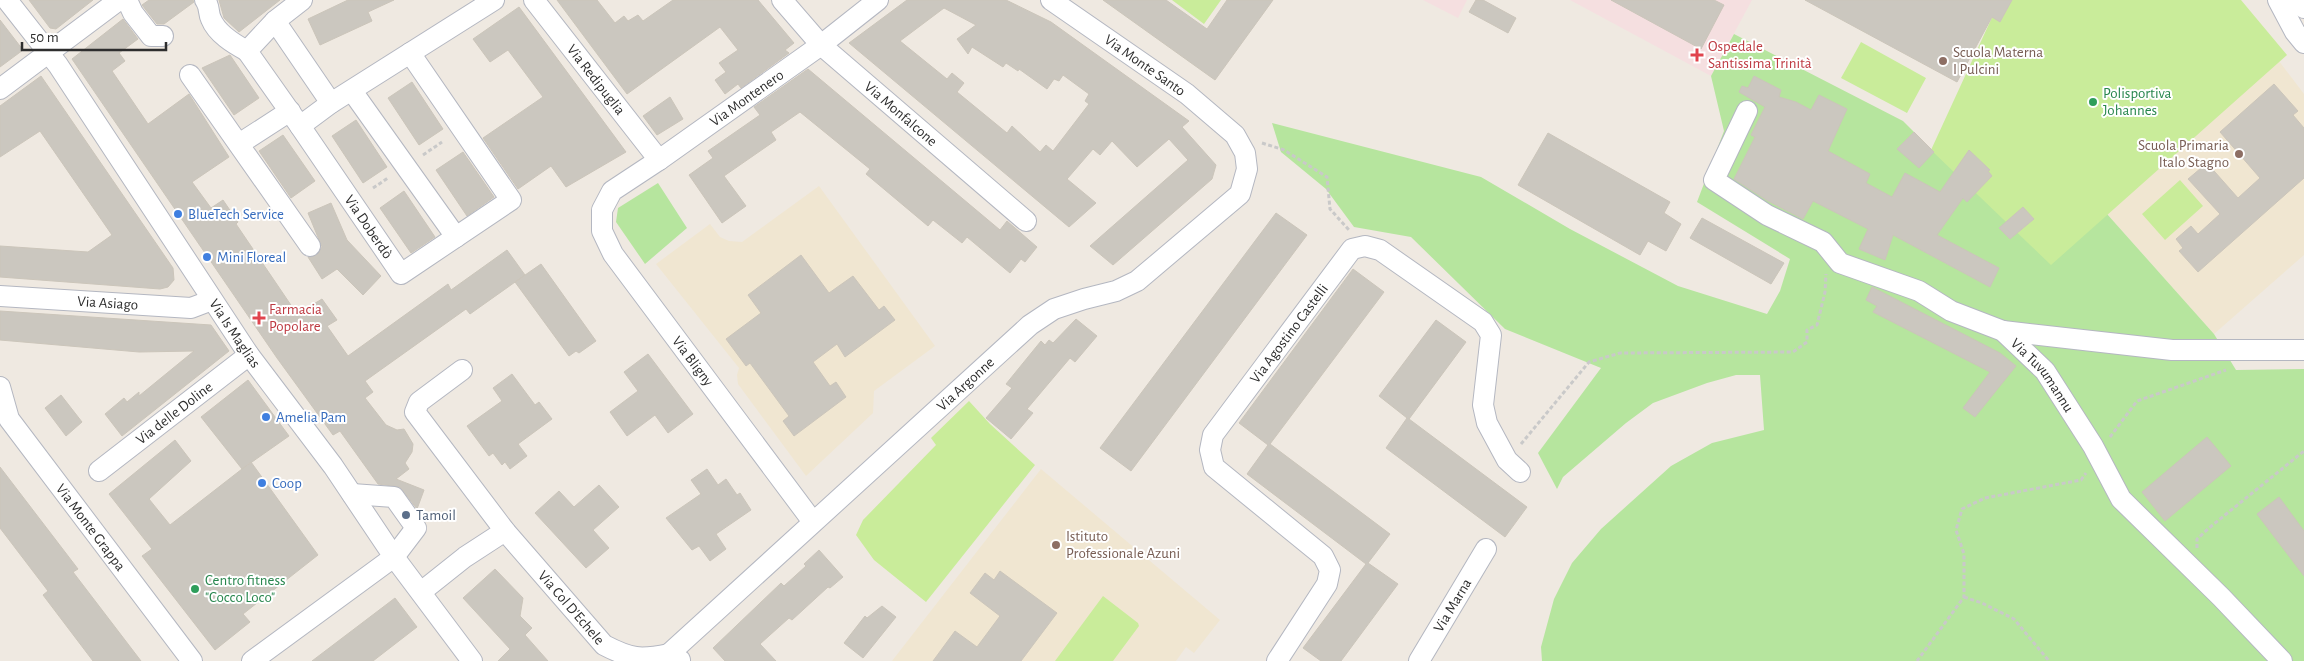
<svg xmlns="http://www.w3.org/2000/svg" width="2304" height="661" viewBox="0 0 2304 661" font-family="'Alegreya Sans',sans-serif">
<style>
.education{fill:#f0e6d1}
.medical{fill:#f5dfe0}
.green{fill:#b6e59e}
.pitch{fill:#c9ec9a}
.building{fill:#cbc7bf;stroke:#cbc5ba;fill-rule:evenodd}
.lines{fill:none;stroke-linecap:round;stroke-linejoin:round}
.minor-casing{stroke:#b4b7c1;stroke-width:22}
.path{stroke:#c9c9c9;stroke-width:3;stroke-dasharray:4 2.5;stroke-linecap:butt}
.minor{stroke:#fff;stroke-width:20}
.health-dot{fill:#e0444e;stroke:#fff;stroke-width:2}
.education-dot{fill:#8d6e63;stroke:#fff;stroke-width:2}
.leisure-dot{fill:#2e9e5b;stroke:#fff;stroke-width:2}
.shop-dot{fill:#3f7fe0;stroke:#fff;stroke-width:2}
.service-dot{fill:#5c6f8a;stroke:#fff;stroke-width:2}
.labels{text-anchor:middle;stroke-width:4;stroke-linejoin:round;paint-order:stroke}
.health-label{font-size:15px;fill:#be3a42;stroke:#fff;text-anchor:start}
.education-label{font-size:15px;fill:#785e54;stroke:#fff;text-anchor:start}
.street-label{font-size:15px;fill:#2e2e2e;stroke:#fff}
.leisure-label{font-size:15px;fill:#27864d;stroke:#fff;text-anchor:start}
.shop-label{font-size:15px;fill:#366cbe;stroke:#fff;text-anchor:start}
.service-label{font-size:15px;fill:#4e5e75;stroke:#fff;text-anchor:start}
</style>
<rect width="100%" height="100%" fill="#efe9e1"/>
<path class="education" d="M2279,61l25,33v161l-90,79 -107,-120z
M819,186l116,160 -61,45 -1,22 -67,63 -68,-92 -1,-9 2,-7 -83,-104 54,-40 10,13 9,4 13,1z
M1041,469l179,151 -26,33 -8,-6 -10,14h-284z"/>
<path class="medical" d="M1423,0h44l-9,18z
M1570,0h182l-41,76z"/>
<path class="green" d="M1734,34l169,87 31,31 173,62 107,120 22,36 68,-1v292h-762l-1,-14 13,-48 18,-36 29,-34 70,-63 41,-23 52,-13 -4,-55h-24l-29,8 -54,20 -27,20 -63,54 -6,12 -19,-36 63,-85 -96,-39 -94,-92 -57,-10 -28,-38 -45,-37 -9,-29 209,54 89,52 108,57 89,28 13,-23 10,-32 -93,-57 27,-71 -13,-55z
M658,183l29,45 -42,36 -29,-42 2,-14z"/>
<path class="pitch" d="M1172,0h49l-17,24z
M2000,0h241l46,55 -236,210 -120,-115z
M1861,42l65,36 -19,35 -66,-35z
M2180,180l23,26 -38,34 -23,-26z
M969,401l21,23 45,41 -109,137 -52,-42 -18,-25 7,-15 73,-75 -5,-7z
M1103,596l35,27 1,3 -26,35h-58z"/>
<path class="building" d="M29,0h64l-37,29 -6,-1z
M149,0h44l1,2 -30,22h-7l-15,-19z
M219,0h61l-41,32 -15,-14z
M348,0h46l-26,12 4,9 -52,24 -12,-26z
M557,0h40l18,23 9,-7 4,5 10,-6 5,6 30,-21h85l36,43 -9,7 4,3 -48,35 -3,-4 -13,10 -10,-14 11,-8 -7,-9 19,-13 -18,-23 -93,67z
M907,0h99l45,22 138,99 -7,6 34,38 -4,14 -99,86 -23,-19 98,-86 -19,-21 -32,28 -25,-26 -12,14 -7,-6 -26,30 29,24 -27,24 -220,-184zM944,8l32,17 -19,14 11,15 4,-7 31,20 3,-4 12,8 1,-2 28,20 7,-10 5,2 4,-6 26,19 -4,7 4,3 -36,47 -7,-6 -6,7 -28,-26 -5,7 -50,-41 7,-9 -12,-10 -5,6 -47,-38z
M1103,0h63l41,29 20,-29h46l-58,80z
M1476,0h7l33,18 -8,15 -39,-21z
M1611,0h103l10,5 -23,44z
M1805,0h207l-12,22 -8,-5 -35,65z
M519,7l107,145 -60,35 -15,-21 -33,23 -35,-51 60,-41 -35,-47 -18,12 -17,-23z
M123,19l15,20 -19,14 6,8 -13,10 36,53 41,-30 40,63 -37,25 19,26 12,-8 15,22 -2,2 61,90 25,-15 15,21 -10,6 21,30 100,-72 3,6 56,-40 18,25 -55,39 -4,-5 -101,72 8,11 -8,6 21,27 11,5 7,-1 9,15 -1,8 -7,11 4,6 -13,10 28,11 -7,19 -17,-22 -22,-3 -38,-53 -7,4 -56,-77 -205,-299z
M0,20l23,30 -23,17z
M230,55l29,43 -25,17 -32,-47z
M808,69l192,161 7,-9 30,26 -12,15 -4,-3 -11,14 -43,-36 -5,6 -29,-23 -5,6 -62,-52 4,-5 -70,-57 -29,20 5,8 -52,36 22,30 -24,17 -33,-48 24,-17 -5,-7 52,-36 -6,-8z
M41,76l132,192 1,12 -6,7 -8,2 -160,-12v-31l88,6 24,-17 -72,-104 -40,26v-51z
M1754,76l27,14 -2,7 17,5 15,8 8,-15 28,14 -19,42 42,23 -4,9 26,14 13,-24 35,19 29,-42 21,20 -2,1 4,5 -25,26 -4,-4 -26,37 62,33 -9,19 -97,-52 -8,25 -26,-11 9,-20 -55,-28 -10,18 -35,-18 -34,-22 21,-42 -4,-2 14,-28 -26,-15 3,-6 6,2z
M412,82l31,47 -24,16 -31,-47z
M2274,84l24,27 -5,4 11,13v50l-106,94 -19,-21 4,-3 -7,-9 15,-13 7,8 22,-20 -32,-35 19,-16 31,35 22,-20 -40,-46z
M670,97l13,22 -26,16 -14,-19z
M356,120l31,47 -24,16 -31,-47z
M1914,132l20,20 -15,16 -22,-19z
M1548,133l122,69 -6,11 17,11 -15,27 -18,-10 -8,14 -122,-70z
M283,135l32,46 -24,17 -32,-47z
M463,152l31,45 -27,19 -31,-46z
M404,191l31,46 -24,16 -31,-45z
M331,203l16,37 34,36 -18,19 -26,-26 -15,10 -14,-22 9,-2 5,-8 -14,-34z
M2023,207l11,12 -24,20 -11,-11z
M1276,213l31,22 -176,236 -31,-23z
M1702,218l82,45 -13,21 -81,-46z
M801,255l28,38 24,-17 26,34 5,-4 11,14 -50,37 -8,-13 -24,18 17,24 6,-4 10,15 -52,39 -11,-15 6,-5 -39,-53 -4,3 -20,-27 35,-26 -13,-18z
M541,264l55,77 -17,12 -3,-2 -7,5 -54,-74z
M1353,269l31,23 -114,152 120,90 -22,29 30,21 -57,77h-20l-18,-13 63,-84 -119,-90 21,-29 -29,-22z
M1872,287l128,66 16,13 -41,51 -12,-9 27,-36 -117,-60 4,-6 -11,-6z
M0,311l211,14 18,26 -107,85 -17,-22 19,-16 3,4 12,-10v4l55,-45 -55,1 -139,-12z
M1076,319l21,17 -22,26 -5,-4 -43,51 6,4 -22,26 -25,-21 26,-30 -6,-4 35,-43 4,4 4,-5 4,3z
M1436,320l30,22 -57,77 118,88 -22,30 -119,-89 21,-30 -28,-22z
M648,354l45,60 -25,19 -13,-18 -28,21 -17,-24 28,-21 -14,-19z
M512,374l23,31 4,-3 13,17 -34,25 9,12 -17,13 -5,-7 -3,3 -9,-12 -4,3 -22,-30 35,-25 -9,-13z
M248,380l41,56 -47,33 -41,-52z
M61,395l21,27 -16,14 -21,-28z
M2207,437l24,29 -66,55 -23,-29z
M175,440l16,21 -42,38 21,26 81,-63 67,93 -75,59 7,8 -35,28 -73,-94 10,-7 -43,-55z
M0,467l78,102 -5,3 68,89h-48l-50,-66 5,-4 -48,-63z
M707,469l11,16 8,-6 11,16 3,-2 11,17 -35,24 10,15 -16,12 -11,-15 -7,4 -26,-32 35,-24 -10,-14z
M599,485l20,22 -26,23 16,18 -23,20 -51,-55 24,-22 15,16z
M2279,497l25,34v45l-47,-62z
M819,550l24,27 -13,11 -2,-1 -36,33 -3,-2 -29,26 16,17h-51l-12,-13 68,-65 3,3 22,-20 -2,-2z
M495,569l28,29 -3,18 12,12 -7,7 23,26h-50l12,-12 -47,-51z
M1000,571l57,42 -36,48h-88l22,-30 22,16 23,-31 -30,-23 15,-20 9,7z
M395,598l22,29 -44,34h-61z
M882,606l14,11 -33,41 -19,-15 21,-27 2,2z"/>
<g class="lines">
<g class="minor-casing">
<g id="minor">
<path id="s1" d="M7,0l51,65 191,290 84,111 61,91 78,104"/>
<path d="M127,0l6,13 18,23h12"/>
<path d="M205,0c5,6 3,13 6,19 6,15 23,25 36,32"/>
<path d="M302,0l-27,21 -28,30 53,75 31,-23 163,-103"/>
<path id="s2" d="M534,0l125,160"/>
<path id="s3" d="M782,0l39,45 205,176"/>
<path d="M2278,0l17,32 9,11"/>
<path d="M2291,0l13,8"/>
<path d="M275,21l56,82"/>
<path d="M190,75l120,171"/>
<path d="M0,89l119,-89"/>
<path d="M352,91l104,146"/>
<path id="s4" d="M1747,111l-33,69 53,35 56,27 17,21 79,28 32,20 52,20 42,40 48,75 28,53 100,98 61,64"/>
<path id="s5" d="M300,126l101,148 110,-74 -101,-147"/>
<path d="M239,144l51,-33"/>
<path id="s6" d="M0,296l191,12 21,-8"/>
<path d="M2003,331l169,19h132"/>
<path id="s7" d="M462,370l-43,32 -4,10 90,119 99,114c27,14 36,15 65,9l11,6"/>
<path id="s8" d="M0,387l9,32 183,242"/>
<path id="s9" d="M99,471l150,-116"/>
<path id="s10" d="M813,522l-200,-268 -11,-23v-21l10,-19 47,-31 162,-115 57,-45"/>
<path d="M421,592l44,-35 40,-26"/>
<path id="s11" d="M669,654l361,-329 24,-16 30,-10 32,-8 21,-10 103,-87 7,-25 -2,-16 -10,-18 -48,-41 -136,-94"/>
<path d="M252,661l142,-104 22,-29 -22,-31 -42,-3"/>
<path id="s12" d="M1277,661l50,-77 3,-14 -7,-14 -109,-89 -4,-17 3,-15 139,-186 13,-3 15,4 103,72 8,13 -8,70 4,18 20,37 13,12"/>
<path id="s13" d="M1419,661l67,-112"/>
</g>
</g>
<path class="path" d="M1262,143l22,7 43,27 3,32 19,21
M423,155l19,-13
M373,188l15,-10
M2110,437l27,-36 89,-31
M1521,444l68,-82 31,-9 173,-1 14,-10v-12l10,-5 8,-33 1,-18
M2197,548v-9l12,-11 95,-77
M1964,597l18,6 32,16 35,42
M1917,661l47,-64v-43l-8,-24 6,-21 23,-11 96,-18 5,-7"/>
<use href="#minor" class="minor"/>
</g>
<g class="health-dot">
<path d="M1694.5 47.5h5v5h5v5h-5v5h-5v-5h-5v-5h5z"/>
<path d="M256.5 310.5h5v5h5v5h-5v5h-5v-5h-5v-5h5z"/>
</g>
<g class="education-dot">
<circle cx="1943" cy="61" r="5"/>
<circle cx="2239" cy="154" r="5"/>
<circle cx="1056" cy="545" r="5"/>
</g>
<g class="leisure-dot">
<circle cx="2093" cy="102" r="5"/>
<circle cx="195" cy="589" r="5"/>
</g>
<g class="shop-dot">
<circle cx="178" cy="214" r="5"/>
<circle cx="207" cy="257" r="5"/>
<circle cx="266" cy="417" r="5"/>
<circle cx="262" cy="483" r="5"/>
</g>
<circle class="service-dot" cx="406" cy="515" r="5"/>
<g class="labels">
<g class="health-label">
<text x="1708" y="51">Ospedale<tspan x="1708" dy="17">Santissima Trinità</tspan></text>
<text x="269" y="314">Farmacia<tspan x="269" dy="17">Popolare</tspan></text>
</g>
<g class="education-label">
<text x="1953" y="57">Scuola Materna<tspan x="1953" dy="17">I Pulcini</tspan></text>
<text x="2229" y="150" text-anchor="end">Scuola Primaria<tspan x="2229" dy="17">Italo Stagno</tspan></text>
<text x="1066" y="541">Istituto<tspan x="1066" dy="17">Professionale Azuni</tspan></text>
</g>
<g class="street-label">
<text transform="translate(1145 65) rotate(35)" y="5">Via Monte Santo</text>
<text dy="5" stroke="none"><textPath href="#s2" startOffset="101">Via Redipuglia</textPath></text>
<text dy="5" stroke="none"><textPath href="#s10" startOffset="566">Via Montenero</textPath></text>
<text dy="5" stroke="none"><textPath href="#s3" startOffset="165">Via Monfalcone</textPath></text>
<text dy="5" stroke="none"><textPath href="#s5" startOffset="122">Via Doberdò</textPath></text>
<text dy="5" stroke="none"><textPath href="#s6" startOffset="108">Via Asiago</textPath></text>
<text dy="5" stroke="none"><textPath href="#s1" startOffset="404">Via Is Maglias</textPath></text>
<text dy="5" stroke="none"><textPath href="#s12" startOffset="422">Via Agostino Castelli</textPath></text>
<text transform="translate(693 361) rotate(53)" y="5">Via Bligny</text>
<text dy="5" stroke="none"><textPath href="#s4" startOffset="466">Via Tuvumannu</textPath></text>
<text dy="5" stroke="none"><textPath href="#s11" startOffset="401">Via Argonne</textPath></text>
<text dy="5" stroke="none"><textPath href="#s9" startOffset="95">Via delle Doline</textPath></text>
<text dy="5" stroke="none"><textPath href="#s8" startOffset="169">Via Monte Grappa</textPath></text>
<text dy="5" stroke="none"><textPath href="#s13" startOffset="65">Via Marna</textPath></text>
<text dy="5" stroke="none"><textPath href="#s7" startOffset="315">Via Col D'Echele</textPath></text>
</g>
<g class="leisure-label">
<text x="2103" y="98">Polisportiva<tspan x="2103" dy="17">Johannes</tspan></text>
<text x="205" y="585">Centro fitness<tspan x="205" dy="17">"Cocco Loco"</tspan></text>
</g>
<g class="shop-label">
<text x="188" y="219">BlueTech Service</text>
<text x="217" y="262">Mini Floreal</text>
<text x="276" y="422">Amelia Pam</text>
<text x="272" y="488">Coop</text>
</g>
<g class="service-label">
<text x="416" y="520">Tamoil</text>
</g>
</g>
<path d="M22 42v8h144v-8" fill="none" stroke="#2e2e2e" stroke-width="2.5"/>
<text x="30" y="42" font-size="15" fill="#2e2e2e" stroke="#ffffff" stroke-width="4" paint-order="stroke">50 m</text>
</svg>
